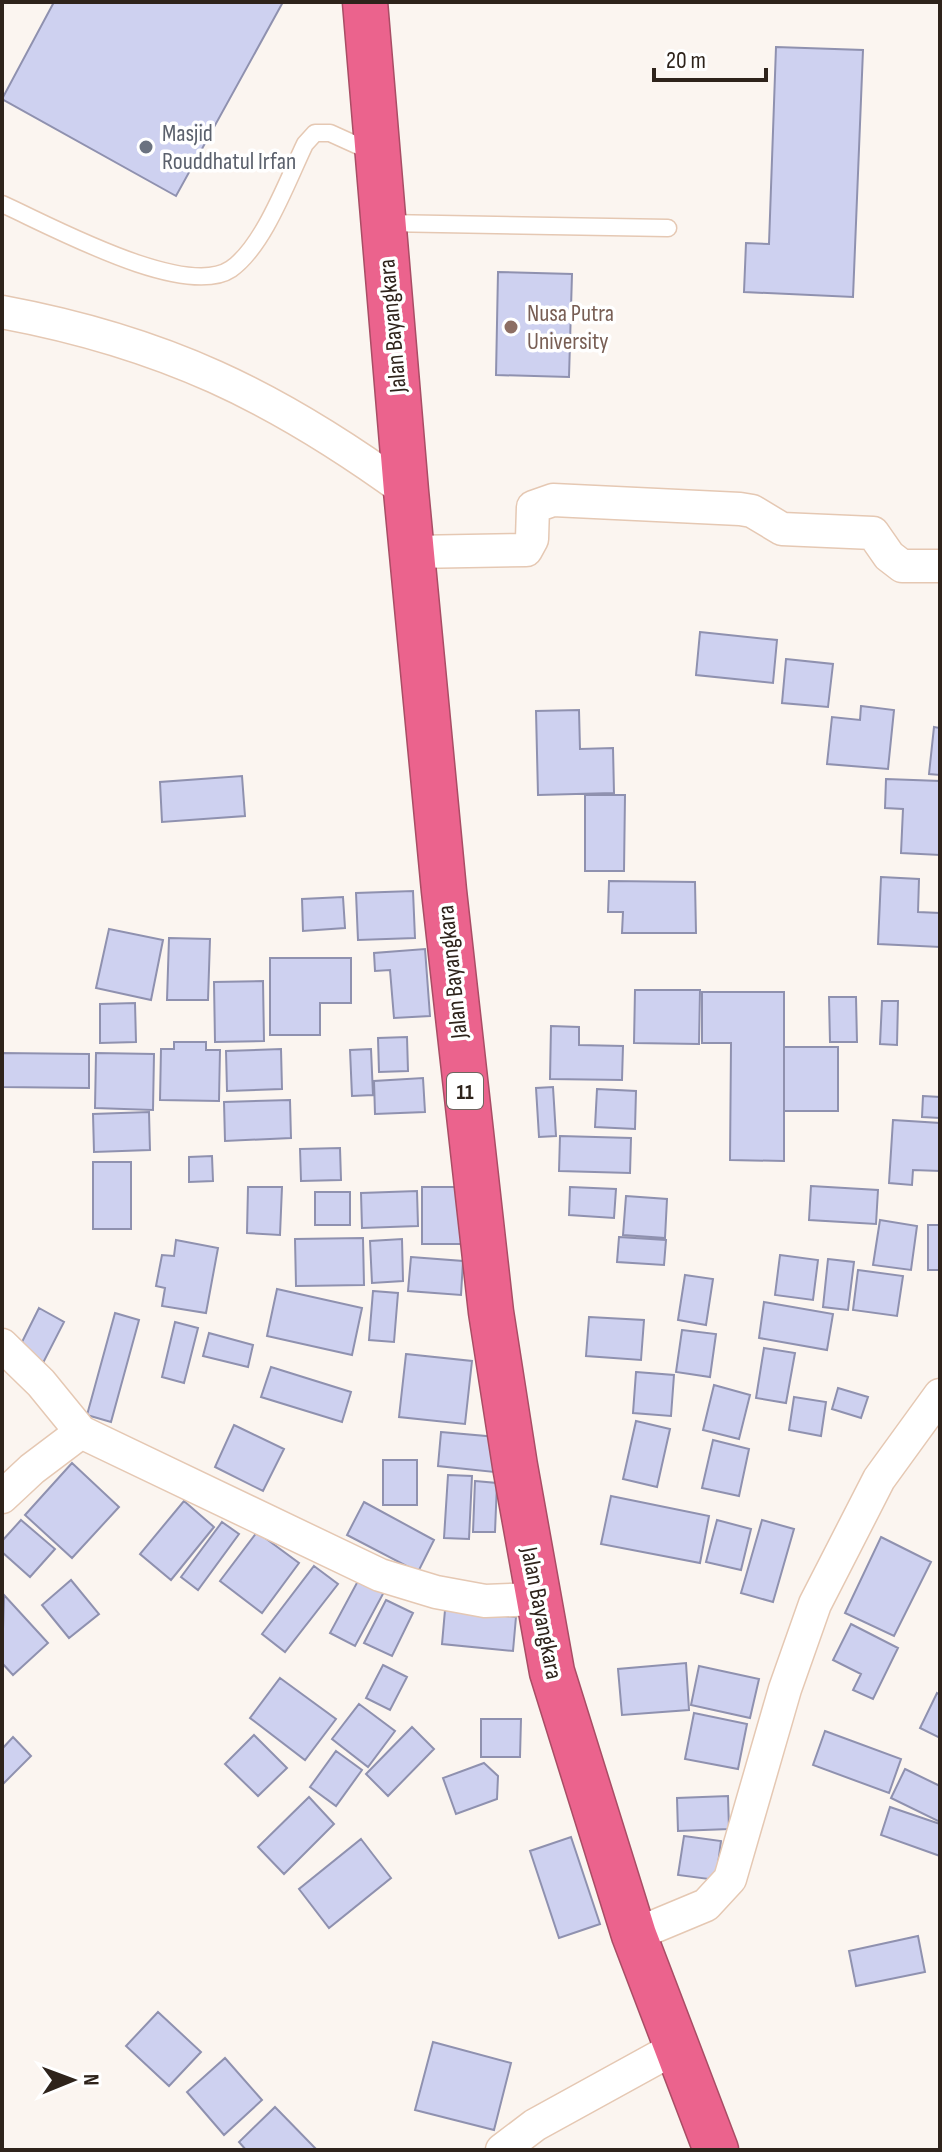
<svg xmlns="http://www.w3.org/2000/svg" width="942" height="2152" viewBox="0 0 942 2152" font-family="'Sofia Sans Condensed',sans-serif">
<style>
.building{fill:#ced1f0;stroke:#8f91af;stroke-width:2}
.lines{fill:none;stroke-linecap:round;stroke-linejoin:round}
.lane-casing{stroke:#e5c8b3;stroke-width:19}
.street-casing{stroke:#e5c8b3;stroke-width:35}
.highway-casing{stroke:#a94d65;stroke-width:47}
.lane{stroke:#fff;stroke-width:16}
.street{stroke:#fff;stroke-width:32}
.highway{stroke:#eb638d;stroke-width:44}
.worship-dot{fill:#6b7280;stroke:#fff;stroke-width:3}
.education-dot{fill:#8d6e63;stroke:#fff;stroke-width:3}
.labels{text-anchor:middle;stroke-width:7;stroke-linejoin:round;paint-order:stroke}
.shield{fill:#fff;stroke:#6d655f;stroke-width:2}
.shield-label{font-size:22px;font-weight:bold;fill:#2e231b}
.worship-label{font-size:24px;fill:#5b616d;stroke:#fff;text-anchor:start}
.education-label{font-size:24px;fill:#785e54;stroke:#fff;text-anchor:start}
.street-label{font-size:24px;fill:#2e231b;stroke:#fff}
</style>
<rect width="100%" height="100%" fill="#fbf5f0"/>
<path class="building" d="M54,2h229l-107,194 -174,-97z
M776,47l87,3 -10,247 -109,-5 2,-49 23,1z
M498,272l74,2 -3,103 -73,-2z
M700,632l77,8 -4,43 -77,-8z
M786,659l47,5 -5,43 -46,-4z
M861,706l33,4 -6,59 -61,-5 5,-47 28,3z
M579,710l1,39 33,-1 1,45 -76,2 -2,-84z
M934,727l6,1v47l-11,-1z
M242,776l3,40 -83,6 -2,-40z
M886,779l54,2v74l-39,-2 2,-44 -18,-1z
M585,795h40l-1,76h-39z
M881,877l38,2 -1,33 22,1v34l-62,-3z
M609,881l86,1 1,51h-74l1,-21h-15z
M413,891l2,47 -57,2 -2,-47z
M343,897l2,31 -42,3 -1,-32z
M109,929l54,11 -12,60 -55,-12z
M169,938l41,1 -2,61h-41z
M425,949l5,67 -36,2 -4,-48 -15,1 -1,-18z
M270,958h81v45h-31v32h-50z
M263,981l1,60 -49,1 -1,-60z
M635,990h65l-1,54 -65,-1z
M702,992h82v169l-54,-1 1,-117h-29z
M829,997h27l1,45h-27z
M882,1001h16l-1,44 -17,-1z
M135,1003l1,39 -36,1v-39z
M551,1026l28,1v18l44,1 -1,34 -72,-1z
M407,1037l1,34 -29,1 -1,-34z
M174,1042h32v8h14l-1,51 -59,-1 1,-51h13z
M784,1047h54v64h-54z
M281,1049l1,40 -55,2 -1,-40z
M371,1049l2,46 -21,1 -2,-46z
M2,1053l87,1v34l-87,-1z
M96,1053l58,1 -1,56 -58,-2z
M423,1078l2,34 -50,2 -1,-33z
M553,1087l3,49 -17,1 -3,-49z
M597,1089l39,2 -1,38 -40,-2z
M923,1096l17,1v21l-18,-1z
M290,1100l1,38 -66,3 -1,-39z
M149,1112l1,38 -56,2 -1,-38z
M893,1120l47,3v48l-27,-1 -1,15 -23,-2z
M560,1136l71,2 -1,35 -71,-2z
M340,1148l1,32 -40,1 -1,-32z
M212,1156l1,25 -24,1v-25z
M93,1162h38v67h-38z
M811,1186l67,4 -2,34 -67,-4z
M248,1187h34l-2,48 -33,-2z
M422,1187h41v57h-41z
M570,1187l46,2 -2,29 -45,-3z
M417,1191l1,35 -56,2 -1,-35z
M315,1192h35v33h-35z
M626,1196l41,3 -2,39 -42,-3z
M880,1220l37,6 -6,44 -38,-5z
M928,1225h12v45h-12z
M619,1237l47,3 -2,25 -47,-3z
M363,1238l1,47 -68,1 -1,-47z
M402,1239l1,42 -31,2 -2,-42z
M176,1240l42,8 -12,65 -44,-7 3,-18 -9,-2 6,-31 12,1z
M780,1255l38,5 -5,40 -38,-5z
M411,1257l52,4 -2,34 -53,-4z
M828,1259l26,3 -6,48 -25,-3z
M858,1270l45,6 -6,40 -44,-6z
M685,1275l28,4 -7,46 -28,-5z
M277,1289l85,19 -10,47 -85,-19z
M373,1291l25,2 -4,49 -25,-2z
M764,1302l69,12 -6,36 -68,-12z
M39,1308l25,14 -21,41 -25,-13z
M115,1313l24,7 -28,102 -24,-7z
M589,1317l55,3 -3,40 -55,-4z
M175,1322l23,6 -14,55 -22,-6z
M682,1330l34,4 -6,43 -34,-5z
M209,1333l44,12 -5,22 -45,-11z
M764,1348l31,5 -9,50 -30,-5z
M406,1354l66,7 -7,63 -66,-7z
M271,1367l80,25 -9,30 -81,-25z
M636,1372l38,3 -3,41 -38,-3z
M714,1385l36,10 -11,44 -36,-9z
M838,1388l30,9 -7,21 -29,-9z
M794,1397l32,5 -5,34 -32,-6z
M636,1421l34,8 -13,58 -34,-8z
M234,1425l50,24 -21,42 -48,-24z
M441,1432l56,5 -3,35 -56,-6z
M713,1440l36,9 -10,47 -37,-8z
M383,1460h34v45h-34z
M72,1463l47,44 -47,51 -47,-43z
M448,1475l24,1 -3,63 -25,-1z
M475,1481l22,2 -2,49h-22z
M611,1496l98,20 -9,47 -99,-19z
M184,1501l30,26 -43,53 -31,-26z
M364,1502l70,38 -16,32 -71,-37z
M21,1520l34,29 -25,28 -28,-25v-11z
M717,1520l34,9 -10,41 -35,-8z
M762,1520l32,9 -21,73 -32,-9z
M222,1522l17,12 -41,56 -17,-13z
M257,1532l42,31 -37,50 -42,-32z
M881,1537l50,25 -37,74 -49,-23z
M314,1566l24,18 -53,68 -23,-18z
M359,1579l25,13 -29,54 -25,-13z
M71,1580l28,34 -30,24 -27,-33z
M4,1595l44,48 -35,32 -11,-12z
M386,1600l27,13 -21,43 -28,-13z
M445,1610l71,7 -3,34 -71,-7z
M851,1624l47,24 -25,51 -20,-9 8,-16 -28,-14z
M686,1663l3,47 -67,5 -4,-46z
M383,1665l24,12 -17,33 -24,-12z
M699,1666l60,13 -9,39 -59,-13z
M280,1678l56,41 -31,41 -55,-42z
M937,1693l3,2v43l-20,-10z
M359,1704l36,27 -27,36 -36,-28z
M694,1713l53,11 -9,45 -53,-10z
M481,1719h40l-1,38h-39z
M412,1727l22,22 -46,47 -22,-22z
M825,1731l76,28 -12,34 -76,-28z
M254,1735l33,33 -29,28 -33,-32z
M13,1737l18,19 -29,29v-36z
M336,1751l26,19 -26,36 -26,-19z
M484,1763l14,13 -1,23 -41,15 -13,-36z
M905,1769l35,17v36l-49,-24z
M728,1796l1,33 -51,2 -1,-33z
M309,1797l25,27 -50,50 -26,-27z
M890,1807l50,17v32l-59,-21z
M684,1836l37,5 -5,39 -38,-5z
M571,1837l29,87 -41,14 -29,-87z
M361,1839l30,39 -62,50 -30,-39z
M918,1936l7,36 -69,14 -7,-35z
M158,2012l43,40 -32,34 -43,-40z
M433,2042l78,21 -17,67 -79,-20z
M225,2058l37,42 -38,35 -37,-43z
M275,2107l42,43h-71l-7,-8z"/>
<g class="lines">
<g class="lane-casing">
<path id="lane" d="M2,204c47,21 183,96 229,65 33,-23 57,-90 74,-125l10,-11h15l42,19
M385,223l283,5"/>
</g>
<g class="street-casing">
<path id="street" d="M2,312c161,30 272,83 404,179
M412,552l114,-2 6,-11 1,-32 20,-7 187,9 12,2 30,18 91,4 16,23 13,10h38
M2,1345l39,38 40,49
M2,1497l30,-28 49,-37 299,143 56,17 49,9 52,-2
M634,1935l72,-30 24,-26 55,-190 30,-85 64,-125 61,-84
M502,2150l33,-25 140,-77"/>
</g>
<g class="highway-casing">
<path id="highway" d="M365,2l41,489 38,400 47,421 24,154 37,206 82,263 82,215"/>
</g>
<use href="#lane" class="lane"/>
<use href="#street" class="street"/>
<use href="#highway" class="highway"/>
</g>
<circle class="worship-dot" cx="146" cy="147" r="8"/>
<circle class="education-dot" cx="511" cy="327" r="8"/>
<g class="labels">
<rect class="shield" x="447" y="1073" width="36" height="36" rx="6"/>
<g class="shield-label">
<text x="465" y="1099">11</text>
</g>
<g class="worship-label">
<text x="162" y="141">Masjid<tspan x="162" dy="28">Rouddhatul Irfan</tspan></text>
</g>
<g class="education-label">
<text x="527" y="321">Nusa Putra<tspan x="527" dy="28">University</tspan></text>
</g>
<g class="street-label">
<text transform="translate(392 326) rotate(-95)" y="8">Jalan Bayangkara</text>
<text transform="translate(452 972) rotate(-96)" y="8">Jalan Bayangkara</text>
<text transform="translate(542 1613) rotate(79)" y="8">Jalan Bayangkara</text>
</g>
</g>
<rect width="942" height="2152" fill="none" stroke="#2e231b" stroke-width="8"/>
<g transform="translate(72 2080) rotate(89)" stroke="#ffffff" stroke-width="6" paint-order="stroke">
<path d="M0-6L14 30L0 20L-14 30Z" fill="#2e231b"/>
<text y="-12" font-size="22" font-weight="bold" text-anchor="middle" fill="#2e231b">N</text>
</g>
<path d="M654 68v12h112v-12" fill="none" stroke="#2e231b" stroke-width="4"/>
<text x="666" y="68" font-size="24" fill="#2e231b" stroke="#ffffff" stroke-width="6" paint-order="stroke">20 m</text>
</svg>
